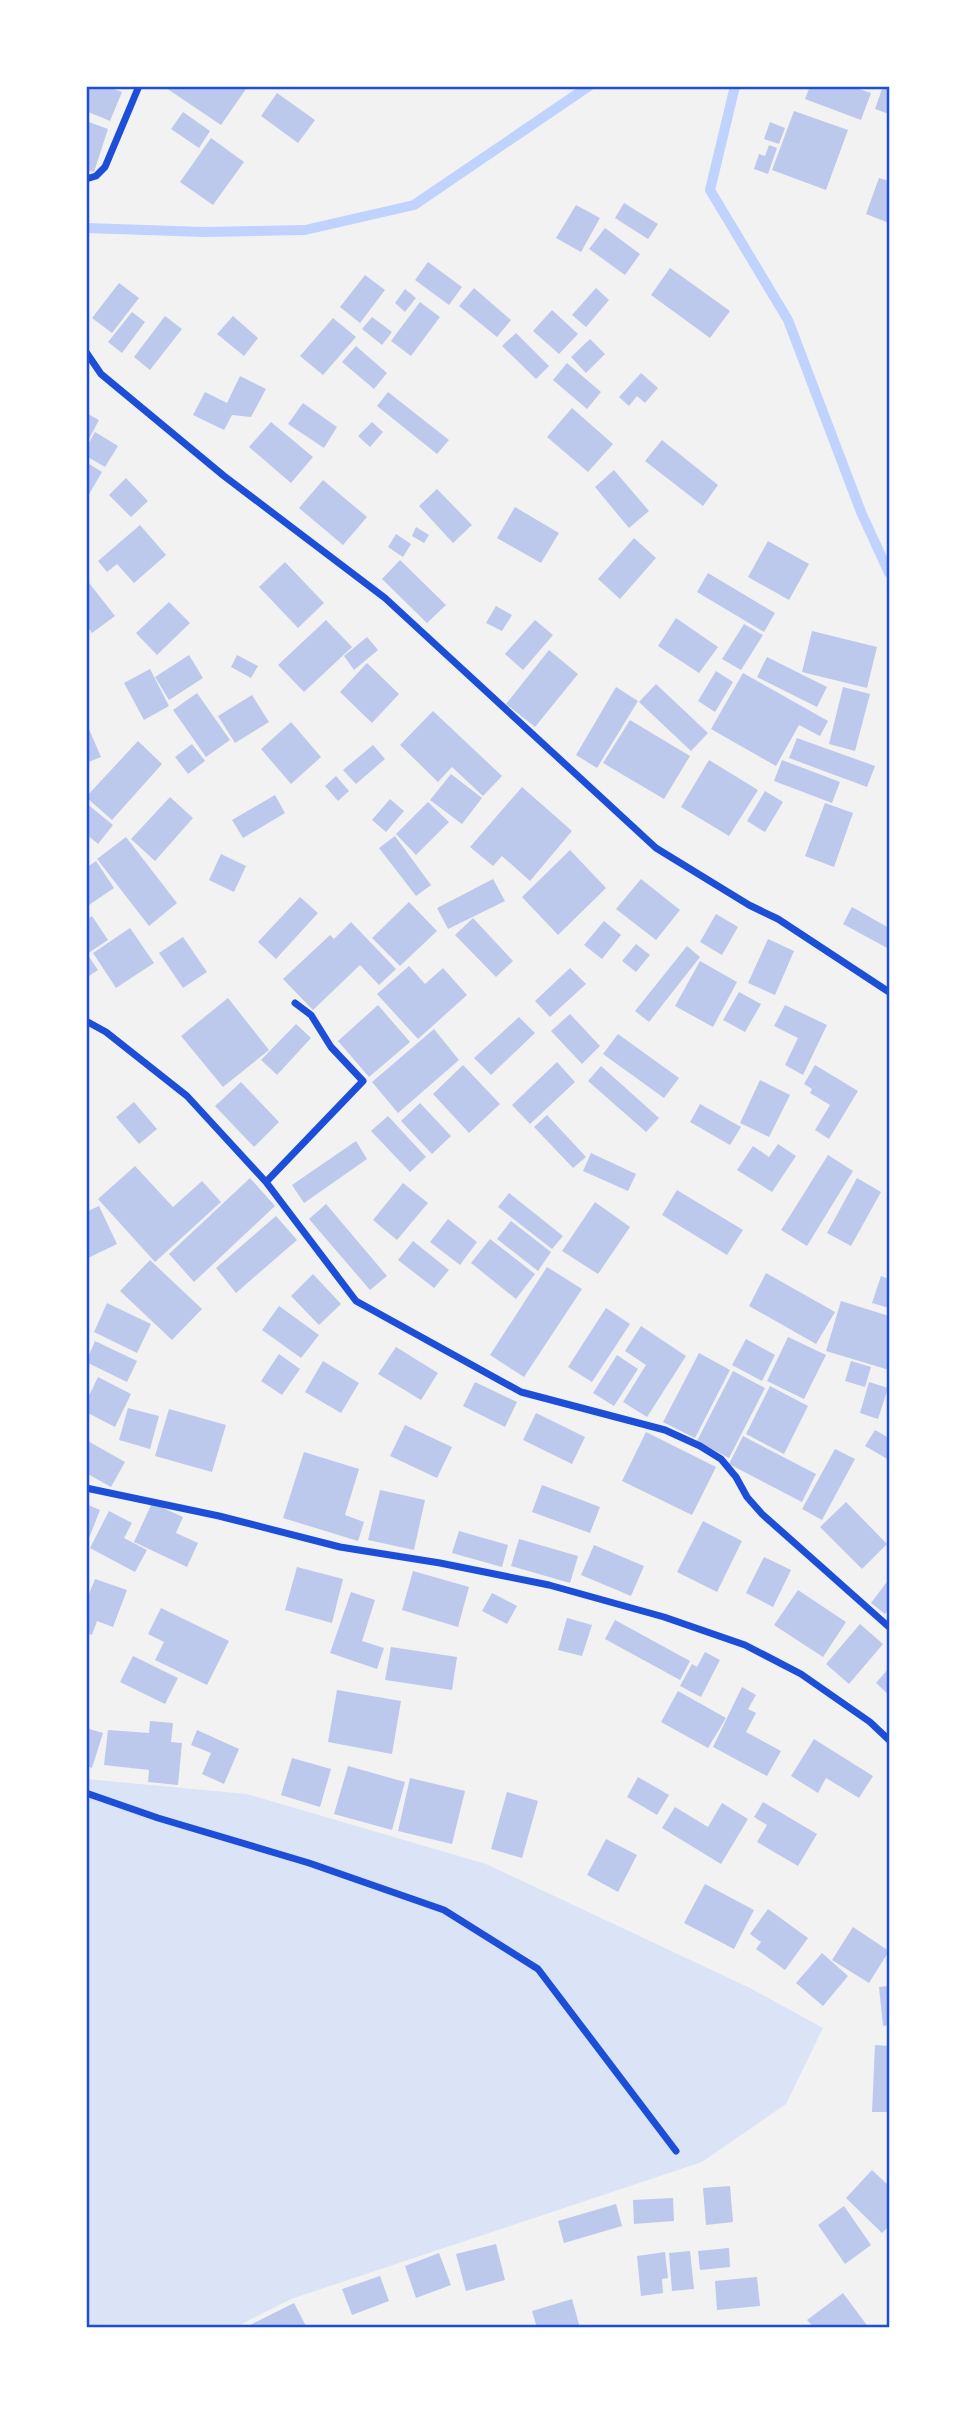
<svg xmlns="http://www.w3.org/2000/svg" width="975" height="2414" viewBox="0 0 975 2414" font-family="'Source Sans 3',sans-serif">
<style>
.green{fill:#dbe4f7}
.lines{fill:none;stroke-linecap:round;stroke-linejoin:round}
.stream{stroke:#bfd3fe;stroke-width:10}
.building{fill:#bdc9ec}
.minor{stroke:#1d4ed8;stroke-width:7}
.neatline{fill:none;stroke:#1d4ed8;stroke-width:2.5}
</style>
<rect width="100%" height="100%" fill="#f2f2f2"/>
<path class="green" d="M86,1779l161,15 239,70 264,124 73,40 -37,76 -84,58 -411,137 -57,29h-148z"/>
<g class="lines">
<path class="stream" d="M735,86l-25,104 78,130 73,192 28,61
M86,228l118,4 101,-2 109,-25 175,-119"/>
</g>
<path class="building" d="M86,86h20l16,6 -12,29 -24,-10z
M163,86h85l-27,39z
M810,86h40l21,7 -10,27 -56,-21z
M883,86h6v28l-14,-5z
M277,93l38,27 -17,23 -37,-27z
M794,111l54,19 -22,60 -54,-20z
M183,112l27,19 -11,17 -28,-19z
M86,121l22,8 -14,43 -8,-2z
M770,122l15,6 -6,16 -15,-5z
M211,138l33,24 -31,43 -33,-23z
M769,145l8,3 -9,26 -14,-5 5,-15 6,2z
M879,178l10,3v42l-23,-9z
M624,203l34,21 -10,15 -33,-21z
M576,205l24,13 -19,34 -25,-14z
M605,228l35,26 -15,21 -36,-26z
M428,262l34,25 -13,18 -34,-25z
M670,268l60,43 -20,27 -59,-43z
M365,275l20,15 -25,33 -20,-16z
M119,283l20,15 -27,35 -20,-15z
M474,288l37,32 -14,17 -38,-31z
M596,288l13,12 -23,27 -14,-12z
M405,289l11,9 -11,14 -10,-9z
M420,302l20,15 -29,39 -20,-15z
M552,310l26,24 -19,20 -26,-23z
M132,312l13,10 -23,31 -14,-11z
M165,316l17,13 -32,41 -16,-13z
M233,316l25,22 -14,18 -27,-22z
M372,317l20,15 -10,13 -20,-16z
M333,318l23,19 -33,38 -23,-19z
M516,333l33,33 -13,13 -34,-33z
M590,339l15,15 -19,19 -15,-16z
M356,346l31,27 -13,16 -32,-27z
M567,363l34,29 -14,17 -34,-29z
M641,373l17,15 -13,15 -8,-7 -8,10 -10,-9z
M240,376l26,13 -15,28 -19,-2 -8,15 -31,-15 12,-23 22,11z
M388,392l61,48 -12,14 -60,-48z
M303,403l34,24 -13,21 -36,-24z
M572,408l41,36 -25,28 -41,-35z
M86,413l13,7 -10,19 -3,-2z
M271,422l42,35 -22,26 -42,-36z
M372,422l11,10 -13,15 -12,-11z
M95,432l23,14 -13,21 -19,-11v-8z
M662,440l56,45 -15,21 -58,-45z
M86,462l16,10 -14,24 -2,-2z
M614,470l35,41 -20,17 -34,-41z
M126,478l22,23 -17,16 -22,-22z
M323,480l44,37 -24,28 -44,-37z
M437,489l35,36 -19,18 -34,-37z
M515,507l44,26 -18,30 -44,-25z
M140,525l26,30 -32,28 -17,-19 -10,8 -9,-11z
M416,527l13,8 -5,8 -12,-7z
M396,534l15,10 -8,13 -15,-10z
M634,538l22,20 -36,41 -22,-20z
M768,541l41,23 -20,36 -41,-23z
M400,560l46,45 -19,18 -45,-44z
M285,562l39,41 -26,25 -39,-41z
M708,573l67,40 -11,19 -67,-40z
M86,579l29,37 -23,17 -6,-8z
M169,602l21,21 -33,32 -21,-22z
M496,606l16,9 -10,16 -16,-8z
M676,618l42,29 -19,26 -41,-27z
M326,620l26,27 -48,45 -26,-27z
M535,620l18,15 -30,35 -18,-16z
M744,624l19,11 -22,35 -19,-11z
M812,631l65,16 -10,41 -65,-16z
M367,637l11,13 -24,20 -10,-14z
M549,650l29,24 -43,53 -29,-23z
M189,655l14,23 -34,22 -14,-23z
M237,655l21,11 -7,12 -20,-11z
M767,657l60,30 -10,20 -60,-30z
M367,663l32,31 -27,29 -32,-31z
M150,669l19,37 -25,14 -20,-37z
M716,671l17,11 -18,30 -17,-11z
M743,673l85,48 -8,15 -21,-11 -23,41 -65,-37z
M656,684l52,49 -17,18 -52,-49z
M616,687l22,14 -41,67 -21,-13z
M843,687l27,7 -15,57 -26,-7z
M197,693l33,47 -24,17 -33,-47z
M252,695l17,27 -34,21 -17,-27z
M433,711l69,65 -19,20 -31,-29 -14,15 -38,-37z
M630,720l60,36 -26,43 -61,-36z
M86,722l15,35 -15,6z
M291,722l30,35 -30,27 -30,-35z
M797,738l78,28 -8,21 -78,-29z
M138,741l24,23 -50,56 -26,-23z
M192,744l13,17 -17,13 -13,-17z
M373,745l12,14 -29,25 -13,-14z
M709,760l49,30 -29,46 -48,-29z
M782,760l58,22 -8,21 -58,-22z
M451,774l31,24 -20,26 -32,-24z
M336,776l13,15 -11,10 -13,-15z
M522,787l50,44 -42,50 -28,-25 -9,10 -23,-19z
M765,791l18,11 -18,30 -18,-11z
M275,795l10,18 -42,25 -11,-18z
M170,797l23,21 -38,43 -24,-22z
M390,799l14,12 -18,21 -14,-12z
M428,802l21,20 -33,33 -20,-21z
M86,803l27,22 -15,19 -12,-10z
M825,803l28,10 -19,54 -29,-11z
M395,836l36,49 -15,11 -37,-48z
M126,837l51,66 -28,23 -52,-67z
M570,850l36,38 -48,47 -36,-38z
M221,854l25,12 -12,26 -25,-12z
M96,861l18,27 -28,19v-39z
M493,879l12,22 -57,28 -11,-21z
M641,879l39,31 -24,30 -40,-31z
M300,897l18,16 -42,46 -18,-17z
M409,902l28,29 -37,35 -28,-28z
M852,907l37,21v21l-46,-25z
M716,914l22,13 -16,28 -22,-13z
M92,916l16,24 -21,14 11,16 -12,8v-58z
M473,918l40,43 -17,16 -41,-42z
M604,921l17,14 -19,24 -18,-14z
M351,922l45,47 -17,16 -19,-20 -47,45 -30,-31 47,-44 4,4z
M130,928l24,35 -38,25 -23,-35z
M183,937l24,35 -24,16 -24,-35z
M768,939l26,12 -19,44 -27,-12z
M636,944l14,11 -14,17 -14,-11z
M687,946l13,11 -51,65 -14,-11z
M700,961l37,21 -24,45 -38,-21z
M409,966l16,18 18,-16 24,27 -49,44 -41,-45z
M570,968l16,16 -36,33 -15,-16z
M739,992l22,12 -16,28 -22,-12z
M228,998l41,52 -46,37 -42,-51z
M378,1005l32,37 -41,35 -31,-36z
M785,1005l42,20 -24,50 -18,-10 13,-27 -24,-12z
M570,1014l30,32 -18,18 -31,-33z
M519,1017l16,16 -44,42 -17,-17z
M296,1024l15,14 -34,37 -16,-15z
M434,1029l25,31 -61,53 -26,-31z
M618,1034l61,44 -15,20 -61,-44z
M557,1062l18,20 -45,42 -18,-19z
M463,1065l37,39 -31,29 -36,-39z
M815,1065l43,26 -29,48 -14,-9 15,-25 -20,-12 2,-4 -8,-5z
M601,1066l58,52 -13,14 -58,-51z
M760,1080l30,15 -21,42 -29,-14z
M241,1082l38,40 -25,25 -39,-41z
M134,1102l23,27 -18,15 -23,-27z
M420,1103l31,33 -19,18 -31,-33z
M700,1104l41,23 -11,18 -40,-23z
M547,1115l39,42 -13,11 -39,-41z
M388,1116l38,41 -16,15 -39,-41z
M356,1141l11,18 -63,44 -12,-18z
M778,1144l18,12 -24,36 -35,-22 16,-24 16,11z
M591,1153l45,21 -8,17 -45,-20z
M828,1155l25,16 -46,75 -26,-16z
M135,1166l38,41 29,-26 19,21 -66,60 -57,-63z
M250,1178l25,28 -81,76 -25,-28z
M857,1178l24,14 -30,54 -24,-13z
M403,1183l25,20 -31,37 -24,-20z
M677,1190l66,40 -16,25 -65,-40z
M509,1193l54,43 -11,13 -54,-42z
M595,1202l35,25 -32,47 -36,-23z
M326,1204l61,72 -17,14 -61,-71z
M99,1206l18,38 -31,15v-47z
M276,1216l21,24 -61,53 -20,-25z
M448,1219l29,23 -17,23 -30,-23z
M511,1221l40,31 -13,19 -41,-32z
M490,1239l45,35 -19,25 -45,-36z
M413,1241l36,29 -15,18 -36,-28z
M150,1260l52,49 -30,31 -52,-49z
M547,1267l35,22 -58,88 -34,-22z
M766,1273l69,39 -19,32 -67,-38z
M313,1274l28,30 -22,21 -28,-29z
M881,1276l8,3v29l-17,-5z
M841,1301l48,15v54l-63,-19z
M107,1303l44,21 -14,29 -43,-21z
M279,1306l40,29 -18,23 -39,-28z
M606,1308l24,16 -38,58 -24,-15z
M641,1326l45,30 -39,61 -24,-15 23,-37 -21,-14z
M788,1337l38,18 -22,44 -37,-18z
M746,1339l29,16 -13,26 -30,-16z
M95,1341l42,20 -10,21 -41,-20z
M396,1347l42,26 -17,27 -43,-26z
M699,1353l31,17 -35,68 -32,-16z
M279,1354l21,15 -18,26 -21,-14z
M617,1355l21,14 -24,37 -21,-13z
M323,1361l36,22 -18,30 -36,-21z
M851,1361l20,6 -6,20 -20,-6z
M733,1371l32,17 -36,70 -32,-17z
M98,1377l33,17 -16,33 -29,-15v-10z
M475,1382l42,20 -12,25 -42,-21z
M869,1382l19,6 -10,31 -18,-6z
M770,1386l38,20 -24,48 -38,-20z
M128,1408l31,8 -9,33 -31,-9z
M169,1409l57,16 -14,47 -57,-16z
M536,1413l49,24 -13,27 -49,-24z
M405,1425l47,22 -15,31 -47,-22z
M875,1430l14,8v22l-24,-14z
M646,1432l70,35 -24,48 -70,-34z
M743,1436l73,38 -14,28 -73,-38z
M86,1440l39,22 -14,25 -25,-14z
M835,1449l20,10 -33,61 -20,-11z
M304,1452l55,17 -14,46 19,7 -6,19 -75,-23z
M542,1485l58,22 -10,26 -58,-21z
M380,1490l45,10 -11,50 -46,-10z
M846,1502l41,42 -25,25 -42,-42z
M152,1503l31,14 -7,16 22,10 -11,24 -53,-25z
M86,1504l14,6 -14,36z
M109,1511l23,12 -8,15 23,12 -12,22 -45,-24z
M703,1521l39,20 -25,51 -40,-20z
M459,1531l49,14 -6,22 -50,-14z
M519,1539l59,17 -8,27 -59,-17z
M594,1545l50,21 -13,30 -50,-21z
M764,1557l27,13 -18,37 -27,-14z
M297,1567l46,12 -11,44 -47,-13z
M413,1571l56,16 -11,40 -56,-17z
M95,1579l32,11 -14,37 -16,-6 -5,14 -6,-2v-31z
M889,1579v29l-4,6 -14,-11z
M798,1590l48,32 -23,35 -49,-32z
M351,1592l24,8 -13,41 22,7 -7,21 -47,-16z
M492,1593l25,13 -10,18 -25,-13z
M161,1608l68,33 -22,44 -52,-25 9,-18 -16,-8z
M567,1618l25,7 -10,31 -24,-6z
M615,1620l75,41 -10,19 -75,-41z
M860,1624l23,20 -34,40 -23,-20z
M391,1647l66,10 -5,33 -67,-10z
M705,1652l15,8 -19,37 -21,-11 12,-22 5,3z
M133,1656l45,22 -13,26 -45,-22z
M889,1668v27l-13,-12z
M742,1687l14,8 -8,14 8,4 -10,19 35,19 -14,25 -54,-29z
M337,1690l64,11 -9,53 -64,-12z
M678,1691l48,27 -18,30 -47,-26z
M150,1721l23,2 -2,19 11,1 -4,42 -30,-3 1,-12 -45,-5 4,-35 41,3z
M86,1728l17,5 -11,35 -6,-2z
M197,1730l42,19 -15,35 -22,-10 9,-21 -20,-8z
M814,1739l59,37 -14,22 -33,-20 -8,15 -27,-17z
M292,1758l39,11 -11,38 -39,-12z
M348,1766l57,16 -13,48 -58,-16z
M638,1777l31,18 -12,20 -30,-18z
M410,1778l55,13 -13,53 -54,-13z
M507,1792l31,9 -16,57 -31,-9z
M763,1802l54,32 -19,32 -41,-24 10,-17 -13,-8z
M722,1803l26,16 -27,45 -59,-36 13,-21 33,20z
M606,1839l31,16 -19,37 -31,-17z
M705,1884l49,26 -20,39 -50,-26z
M768,1909l40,29 -23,32 -29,-21 5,-7 -11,-8z
M853,1927l36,24 -20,32 -37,-23z
M822,1953l26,23 -25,30 -27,-23z
M889,1986v39l-6,1 -4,-39z
M875,2045l14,1v66h-17z
M872,2170l17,16v40l-7,7 -36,-35z
M730,2186l3,36 -27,3 -3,-37z
M673,2198l1,23 -40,3 -1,-24z
M616,2204l6,22 -58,17 -6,-22z
M844,2206l27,39 -26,19 -27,-39z
M496,2244l9,36 -39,11 -10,-37z
M729,2248l1,19 -30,3 -2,-19z
M690,2251l4,38 -22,2 -3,-38z
M665,2252l3,26 -6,1 1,14 -22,3 -4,-40z
M439,2253l12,32 -35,13 -11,-32z
M380,2276l9,25 -37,14 -10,-26z
M757,2277l3,29 -43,4 -2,-29z
M843,2293l26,35h-55l-7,-8z
M572,2299l8,29h-43l-5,-17z
M294,2303l12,23 -5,2h-57z"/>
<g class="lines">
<path class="minor" d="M86,179l10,-3 9,-9 34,-81
M86,352l15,22 123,102 161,122 271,250 93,57 29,14 111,73
M86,1021l20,11 81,64 79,86 90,119 165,91 144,38 35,16 21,13 15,18 11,20 15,17 127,113
M266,1182l97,-101 -32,-34 -20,-32 -16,-12
M86,1488l133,28 121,31 100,16 109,22 115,32 81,28 56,29 69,48 19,18
M86,1793l72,25 151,45 135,47 94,59 138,182"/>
</g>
<rect width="975" height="2414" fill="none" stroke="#ffffff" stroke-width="175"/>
<rect x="88" y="88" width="800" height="2238" class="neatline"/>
</svg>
